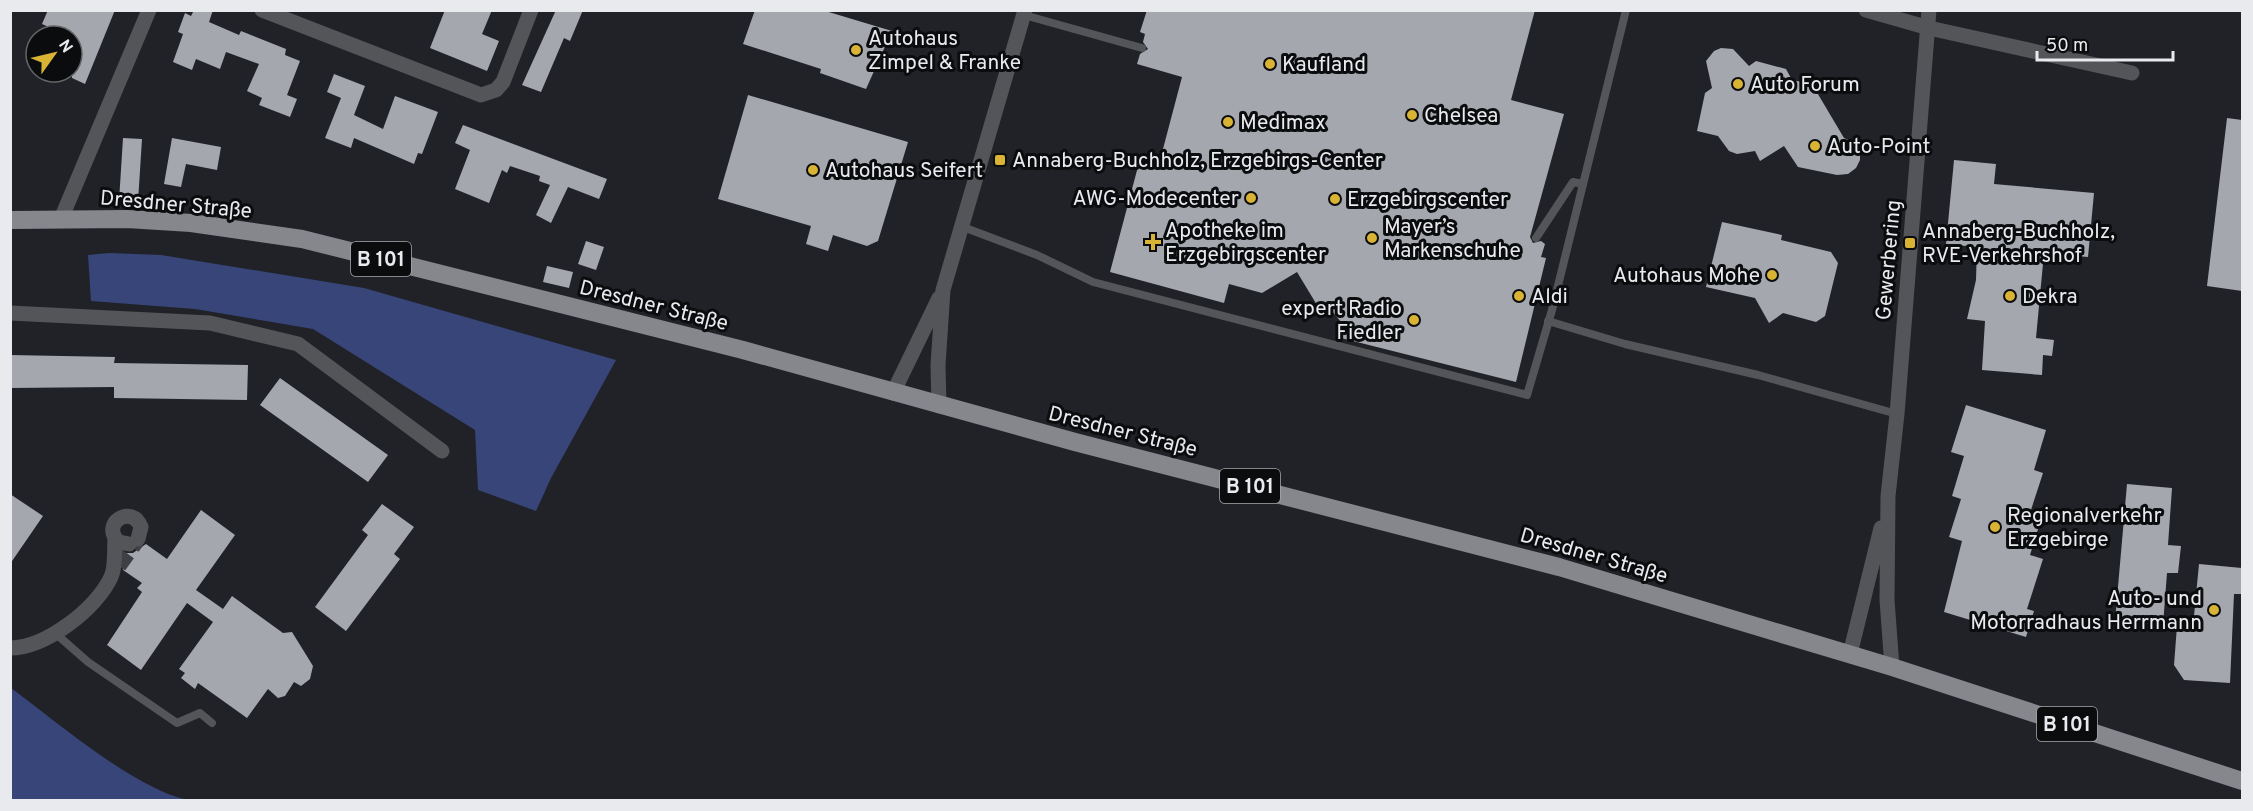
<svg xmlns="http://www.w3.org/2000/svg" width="2253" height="811" viewBox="0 0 2253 811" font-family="Overpass,sans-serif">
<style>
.green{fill:#384578}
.building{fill:#a4a7ae}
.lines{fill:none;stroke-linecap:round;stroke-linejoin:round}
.street-tunnel{stroke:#3e4046;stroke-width:15;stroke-dasharray:15 8;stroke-linecap:butt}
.lane{stroke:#545558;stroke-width:8}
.street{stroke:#545558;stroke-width:15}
.primary{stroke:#85878d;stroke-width:18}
.poi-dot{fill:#d9b334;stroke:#0b0c0e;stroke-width:2}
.labels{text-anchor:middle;stroke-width:6;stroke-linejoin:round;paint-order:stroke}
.shield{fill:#0b0c0e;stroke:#a6a7ab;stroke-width:1.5}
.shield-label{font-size:20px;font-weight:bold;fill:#e9eaee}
.poi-label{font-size:21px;fill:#e9eaee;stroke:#0b0c0e;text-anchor:start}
.street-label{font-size:21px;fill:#e9eaee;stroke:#0b0c0e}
</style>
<rect width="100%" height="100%" fill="#202228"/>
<path class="green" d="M109,253l52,2 203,33 252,72 -65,118 -15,33 -58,-21 -3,-60 -162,-101 -118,-20 -104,-8 -3,-46z
M11,688c46,34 124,101 177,112h-177z"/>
<path class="building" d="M48,10h67l-30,74 -13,-6v-42h-25l4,-8 -9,-4z
M194,10h19l-4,12 30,13 2,-4 45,18 -1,6 15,6 -13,34 10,4 -7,18 -31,-12 3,-7 -15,-7 12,-27 -33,-12 -6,17 -24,-10 -4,11 -19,-8 10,-28 -5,-2 7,-19 6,3z
M445,10h47l-10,24 17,7 -12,30 -57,-23z
M556,10h27l-13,31 -6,-3 -23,54 -19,-7z
M755,10h67l70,21 -26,58 -46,-16 1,-4 -78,-25z
M1147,10h388l-24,90 53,14 -34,123 3,6 8,-2 4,3 -4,13 5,1 -30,124 -179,-45 4,-15 -9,-11 -12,-1 -23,-38 -35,21 -33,-9 -5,19 -114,-31 30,-113 19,5 23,-87 -45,-13 3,-10 8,-5 -5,-7 2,-8 -5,-2z
M1721,48l12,1 16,17 7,-5 30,8 6,11 20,4 32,54 11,5 5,7v10l-4,8 -8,6 -11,1 -39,-8 -14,-21 -24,15 -5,-10 -18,3 -8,-3 -11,-15 -21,-5 8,-38 7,-5 -6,-27 8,-10z
M334,74l31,12 -11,29 29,14 12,-33 43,16 -16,42 -4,-1 -4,11 -60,-26 -3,10 -26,-10 16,-40 -14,-6z
M748,95l160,47 -30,99 -11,5 -34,-11 -5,16 -22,-7 5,-18 -93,-27z
M2227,118l15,2v171l-35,-5z
M463,125l144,54 -8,20 -31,-12 -17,36 -15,-8 14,-30 -11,-4 1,-5 -30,-10 -3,7 -5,-3 -13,33 -34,-14 15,-39 -15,-7z
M123,138l19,1 -4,63 -19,-1z
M172,138l49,9 -4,23 -31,-6 -5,23 -17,-3z
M1954,160l42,4 -2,20 100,9 -6,64 -44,-4 -8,85 18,2 -2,16 -9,-1 -1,20 -60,-5 3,-49 -18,-2 9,-39 1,-33 -31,-3z
M1722,222l60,13 -1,5 50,12 7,11 -13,53 -9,6 -33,-9 -14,10 -14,-25 -49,-11z
M586,241l18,6 -8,23 -18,-6z
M547,266l26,6 -4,16 -26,-6z
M10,355l105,2 -1,6 134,2 -1,35 -133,-2v-11l-104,1z
M280,378l108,77 -20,27 -108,-77z
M1966,405l80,25 -12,40 9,3 -13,40 12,3 -12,39 13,4 -16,50 7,2 -8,26 -82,-25 18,-71 -13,-4 12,-38 -9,-3 12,-40 -13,-4z
M2127,484l45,4 -4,57 13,1 -3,27h-11l-4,52 -48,-4z
M10,494l33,22 -33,48z
M382,504l32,23 -20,27 6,5 -54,72 -31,-24 53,-72 -6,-5z
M201,510l34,25 -39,55 27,19 9,-13 51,37 9,-1 21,34 -3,13 -9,7 -7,-4 -9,14 -7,2 -10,-9 -21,29 -49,-35 -3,6 -14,-11 4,-5 -6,-4 34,-47 -26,-19 -46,67 -34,-25 35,-53 -5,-4 5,-5 -19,-13 1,-17h9l13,-9 21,15z
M2199,564l43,4v26h-8l-4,89 -46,-3 -10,-15 3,-39h16z"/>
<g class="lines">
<path class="street-tunnel" d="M119,566l18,-25"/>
<path class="lane" d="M1024,15l118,33
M963,227l74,28 56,27 434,113 25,-85 74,-300
M1536,238l37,-56 10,2
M1548,321l77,23 133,31 139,39
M55,633l33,29 89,61 23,-10 12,10"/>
<path class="street" d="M262,10l219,85 15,-5 7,-8 28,-72
M1866,10l63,18 203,45
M61,219l88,-209
M10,313l200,10 88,21 144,107
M893,393l46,-95
M939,406l-1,-41 5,-75 82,-280
M129,544l-10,-2c-20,-18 13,-39 22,-15l-3,12
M10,648c36,0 87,-40 101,-71 5,-10 3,-27 4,-38
M1850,654l31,-126
M1892,667l-5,-67 1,-104 9,-82 32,-404"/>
<path class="primary" d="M10,220l117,-1 64,4 111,16 76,19 365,92 332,92 484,125 333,100 350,114"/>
</g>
<g class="poi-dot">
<circle cx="856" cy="50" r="6"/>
<circle cx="1270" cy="64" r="6"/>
<circle cx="1738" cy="84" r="6"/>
<circle cx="1412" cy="115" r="6"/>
<circle cx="1228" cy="122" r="6"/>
<circle cx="1815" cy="146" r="6"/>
<rect x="994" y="154" width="12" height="12" rx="3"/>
<circle cx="813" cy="170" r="6"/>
<circle cx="1251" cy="198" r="6"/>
<circle cx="1335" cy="199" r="6"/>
<circle cx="1372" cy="238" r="6"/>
<path d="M1150 233h6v6h6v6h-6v6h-6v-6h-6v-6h6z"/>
<rect x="1904" y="237" width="12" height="12" rx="3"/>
<circle cx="1772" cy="275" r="6"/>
<circle cx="1519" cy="296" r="6"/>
<circle cx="2010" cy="296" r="6"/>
<circle cx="1414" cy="320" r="6"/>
<circle cx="1995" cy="527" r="6"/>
<circle cx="2214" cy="610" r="6"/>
</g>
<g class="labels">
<g class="shield">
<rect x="351" y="242" width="60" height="34" rx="4.5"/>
<rect x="1220" y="469" width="60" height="34" rx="4.5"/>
<rect x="2037" y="707" width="60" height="34" rx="4.5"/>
</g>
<g class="shield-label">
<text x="381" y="266">B 101</text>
<text x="1250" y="493">B 101</text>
<text x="2067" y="731">B 101</text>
</g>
<g class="poi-label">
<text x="868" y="45">Autohaus<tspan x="868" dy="24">Zimpel &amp; Franke</tspan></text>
<text x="1282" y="71">Kaufland</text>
<text x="1750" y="91">Auto Forum</text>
<text x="1424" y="122">Chelsea</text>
<text x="1240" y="129">Medimax</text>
<text x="1827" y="153">Auto-Point</text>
<text x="1012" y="167">Annaberg-Buchholz, Erzgebirgs-Center</text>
<text x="825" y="177">Autohaus Seifert</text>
<text x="1239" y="205" text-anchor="end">AWG-Modecenter</text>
<text x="1347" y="206">Erzgebirgscenter</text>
<text x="1384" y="233">Mayer’s<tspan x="1384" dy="24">Markenschuhe</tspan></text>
<text x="1165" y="237">Apotheke im<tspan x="1165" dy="24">Erzgebirgscenter</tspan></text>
<text x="1922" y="238">Annaberg-Buchholz,<tspan x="1922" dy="24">RVE-Verkehrshof</tspan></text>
<text x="1760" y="282" text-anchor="end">Autohaus Mohe</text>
<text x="1531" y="303">Aldi</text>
<text x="2022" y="303">Dekra</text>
<text x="1402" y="315" text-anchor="end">expert Radio<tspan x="1402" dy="24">Fiedler</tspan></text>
<text x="2007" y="522">Regionalverkehr<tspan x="2007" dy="24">Erzgebirge</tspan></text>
<text x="2202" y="605" text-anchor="end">Auto- und<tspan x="2202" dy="24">Motorradhaus Herrmann</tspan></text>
</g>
<g class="street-label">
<text transform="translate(176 204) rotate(5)" y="7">Dresdner Straße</text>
<text transform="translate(1888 260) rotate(-85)" y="7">Gewerbering</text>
<text transform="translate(654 305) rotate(14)" y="7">Dresdner Straße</text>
<text transform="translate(1123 431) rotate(14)" y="7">Dresdner Straße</text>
<text transform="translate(1594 555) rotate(16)" y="7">Dresdner Straße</text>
</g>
</g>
<rect width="2253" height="811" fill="none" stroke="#e9eaee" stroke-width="24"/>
<g transform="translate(54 54) rotate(56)"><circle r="28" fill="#0b0c0e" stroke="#646568" stroke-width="1.5"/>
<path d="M0-4.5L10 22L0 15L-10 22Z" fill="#d9b334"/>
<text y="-9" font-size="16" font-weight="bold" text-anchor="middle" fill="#e9eaee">N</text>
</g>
<path d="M2037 51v9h136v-9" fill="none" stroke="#e9eaee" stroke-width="3"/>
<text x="2046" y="51" font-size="18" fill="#e9eaee" stroke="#0b0c0e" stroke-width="4.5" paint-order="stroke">50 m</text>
</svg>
